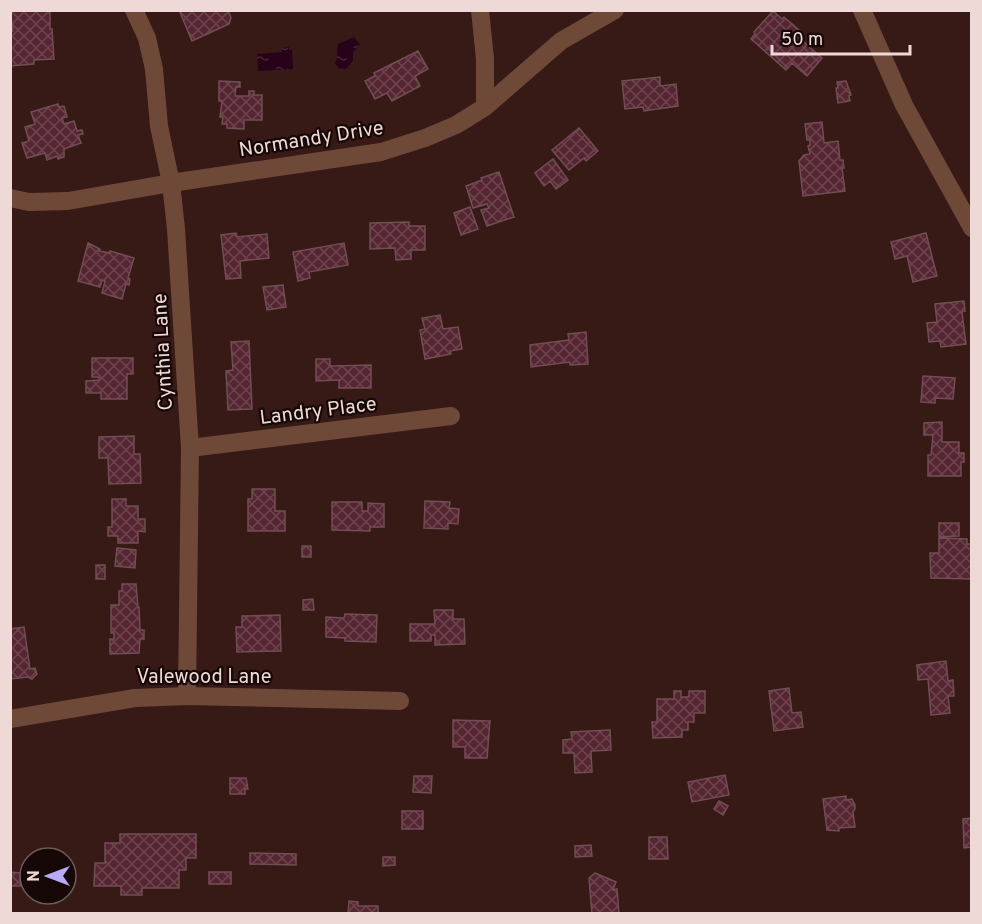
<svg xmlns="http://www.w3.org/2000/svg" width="982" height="924" viewBox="0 0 982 924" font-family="Overpass,sans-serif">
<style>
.water{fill:url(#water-ripples)}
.building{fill:url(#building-cross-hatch);stroke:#714d54;stroke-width:1.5}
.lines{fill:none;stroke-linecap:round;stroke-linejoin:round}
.street{stroke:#6f4938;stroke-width:18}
.labels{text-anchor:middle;stroke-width:4.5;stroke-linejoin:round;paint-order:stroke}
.street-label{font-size:20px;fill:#efd9d7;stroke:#150807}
</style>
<defs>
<pattern id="water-ripples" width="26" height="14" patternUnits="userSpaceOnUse" patternTransform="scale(1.5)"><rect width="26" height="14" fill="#280219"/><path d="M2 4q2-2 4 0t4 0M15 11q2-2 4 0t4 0" fill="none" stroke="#48263a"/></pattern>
<pattern id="building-cross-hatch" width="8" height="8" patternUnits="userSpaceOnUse" patternTransform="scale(1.5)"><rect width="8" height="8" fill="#552631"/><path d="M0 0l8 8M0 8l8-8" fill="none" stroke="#6e454e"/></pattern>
</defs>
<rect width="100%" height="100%" fill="#371916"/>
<path class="water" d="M354,37l6,7 -7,8v9l-7,8 -8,-1 -3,-5c4,-7 1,-12 3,-19z
M289,47v3h3l1,19 -35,2 -1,-17 25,-2v-4z"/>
<path class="building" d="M10,10h40v19h2l2,30 -20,1v4l-24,2v-33l3,-2z
M179,10h49l3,8 -2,6 -37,17z
M773,11l9,8 2,-2 16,14 -3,5 25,22 -15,18 -15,-13 -6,7 -35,-31 4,-5 -1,-2z
M418,51l10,18 -13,7 5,10 -28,15 -5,-8 -12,6 -10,-18 10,-5 -1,-3z
M660,77v9l16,-2 2,22 -34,5 -1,-4 -18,2 -3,-28z
M219,81l21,1v5h-4l-1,9h14v-5h5v4h8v25h-18v9l-17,-1v-4h-5l1,-7h-3l2,-16h-3z
M846,81l5,14 -2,1 1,5 -12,2 -2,-15h2l-1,-6z
M58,104l1,3 5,-1 3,11 -5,1 2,6 10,-3 3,10 5,-1 1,4 -5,1 3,8 -17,6v8l-6,2 -1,-3 -10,4 -2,-7 -18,5 -5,-15 7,-2 -4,-14 10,-3 -4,-12z
M822,122l2,21 14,-2 2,19h3l1,8h-2l3,23 -42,5 -4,-35 5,-6 6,-1 -2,-8 2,-1v-5h-3l-2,-16z
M579,128l19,23 -12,10 -2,-3 -15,12 -17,-20z
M553,159l15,21 -12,9 -6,-8 -6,5 -9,-13z
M499,172l15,45 -27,9 -6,-16 8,-2 -2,-4 -14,4 -7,-22 16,-6 -1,-2z
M470,207l8,22 -17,6 -7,-22z
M409,222v4h16v24h-14v9l-15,1 -1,-12 -25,1v-26z
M236,233l1,4 30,-3 2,24 -29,3 1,17 -15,1 -5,-44z
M926,233l11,43 -24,6 -6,-26 -12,3 -4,-17z
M88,243l12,6 -1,2 11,2v-2l24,7 -6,20 2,1 -1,6 -3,-1 -4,15 -20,-6 3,-12 -3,-1 -2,7 -22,-6z
M344,243l4,22 -39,7 1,6 -12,3 -5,-29z
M283,285l3,22 -19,3 -4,-23z
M964,301l1,10 -3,1 4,32 -25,3 -1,-6 -11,1 -2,-19 10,-1 -2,-18z
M440,315l3,14 15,-2 4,22 -12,2 1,3 -26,5 -5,-29 5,-1 -3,-11z
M586,332l2,32 -18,1v-3l-39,5 -1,-22 39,-5 -1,-6z
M249,341l3,68 -24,1 -2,-39 7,-1 -2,-28z
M92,358h41v16h-6v25h-26v-6h-15v-12l13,-1v-3h-7z
M316,359h14v7l41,-1v23h-32v-8l-23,1z
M923,376l32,2 -2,21 -18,-1v5l-14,-1z
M942,422v20h17v11h5v9h-3v14h-33v-21h3l2,-20h-9v-12z
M134,436v18h6l1,29 -32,1 -1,-26h-9v-21z
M252,489h23v22h10v20h-37v-32h4z
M112,499h14v7h12v13h7v13l-7,-1v12h-20v-7h-10v-9h4z
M425,501l25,1 -1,6 10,1 -1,15 -10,-1v6l-24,-1z
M332,502h30v9h6v-8l16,1v23h-14v4l-38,-1z
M939,523h20v13l-20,1z
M939,538l28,1v5h5v35l-41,-1 -1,-25h9z
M302,546h9v11h-9z
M117,548l19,2 -1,18 -20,-2z
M96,565h9v14h-9z
M122,584h14l2,23h1l1,23h4v9h-4l-1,14 -29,1v-15h4v-6h-3v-28h8v-14h3z
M313,599l1,11h-11v-10z
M434,610h19v9h11l1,25 -30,1v-10h-4v6h-21v-17h25z
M345,614l32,1 -1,27 -31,-1v-3l-19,-1v-20l18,1z
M280,615l1,36 -44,1 -1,-25h6v-11z
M24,627l6,42 5,-1 2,6 -5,5 -4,-2 -18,2v-50z
M946,661l2,20 5,-1 1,16h-6l2,17 -19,2 -3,-36 -10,1 -1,-15z
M789,688l3,25 9,-1 2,15 -29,4 -5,-40z
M674,691h7v6h8v-6h16v22h-11v9h-6v8h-6v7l-29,1 -1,-16h5v-23h17z
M453,720l37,1 -3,37h-22v-11h-12z
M610,730l1,20 -20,1 1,21 -17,1 -1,-20h-11v-13l9,-1 -1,-7z
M725,775l4,20 -37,7 -4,-20z
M414,776h18l-1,17 -18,-1z
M230,778h16l2,11h-3v5h-15z
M846,796v4l6,-1 3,6v4l-2,3 2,15 -16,1v3l-12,-1 -4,-31z
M719,801l9,5 -5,9 -9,-6z
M402,811h21v18h-21z
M972,818v29l-8,1 -1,-29z
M120,834h76v24h-10v12h-7v18h-37v7h-21v-9h-27l1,-23h10v-20h15z
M649,837h18l1,22h-19z
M591,845l1,11 -17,1v-11z
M250,853l46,1v11l-46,-1z
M383,857h12v8l-12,1z
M10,872l11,1v13h-11z
M209,872h22v12h-22z
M595,873l21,9 -3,8 4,-1 2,25h-27l-3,-36z
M349,901l9,1v4h20v8h-30z"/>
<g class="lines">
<path class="street" d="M134,10l13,28 7,31 5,57 12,57 5,46 14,219 -3,248
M480,10l5,49v48
M862,10l42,95 68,123
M10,198l19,4 39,-1 103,-18 210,-31 44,-14 31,-13 29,-18 76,-66 54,-31
M190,448l261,-32
M10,719l125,-21 52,-2 213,5"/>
</g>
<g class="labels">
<g class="street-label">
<text transform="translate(311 138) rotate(-9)" y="7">Normandy Drive</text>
<text transform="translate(162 352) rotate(-93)" y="7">Cynthia Lane</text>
<text transform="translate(318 410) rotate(-7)" y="7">Landry Place</text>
<text x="204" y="683">Valewood Lane</text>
</g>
</g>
<rect width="982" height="924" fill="none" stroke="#efd9d7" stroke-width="24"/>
<g transform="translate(48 876) rotate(270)"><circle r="28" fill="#150807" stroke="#6c5c5a" stroke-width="1.5"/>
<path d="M0-4.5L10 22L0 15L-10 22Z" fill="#b7abf8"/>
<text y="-9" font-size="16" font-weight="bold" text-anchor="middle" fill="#efd9d7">N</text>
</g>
<path d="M772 45v9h138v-9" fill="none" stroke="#efd9d7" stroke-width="3"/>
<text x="781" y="45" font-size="18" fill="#efd9d7" stroke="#150807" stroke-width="4.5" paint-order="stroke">50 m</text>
</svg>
